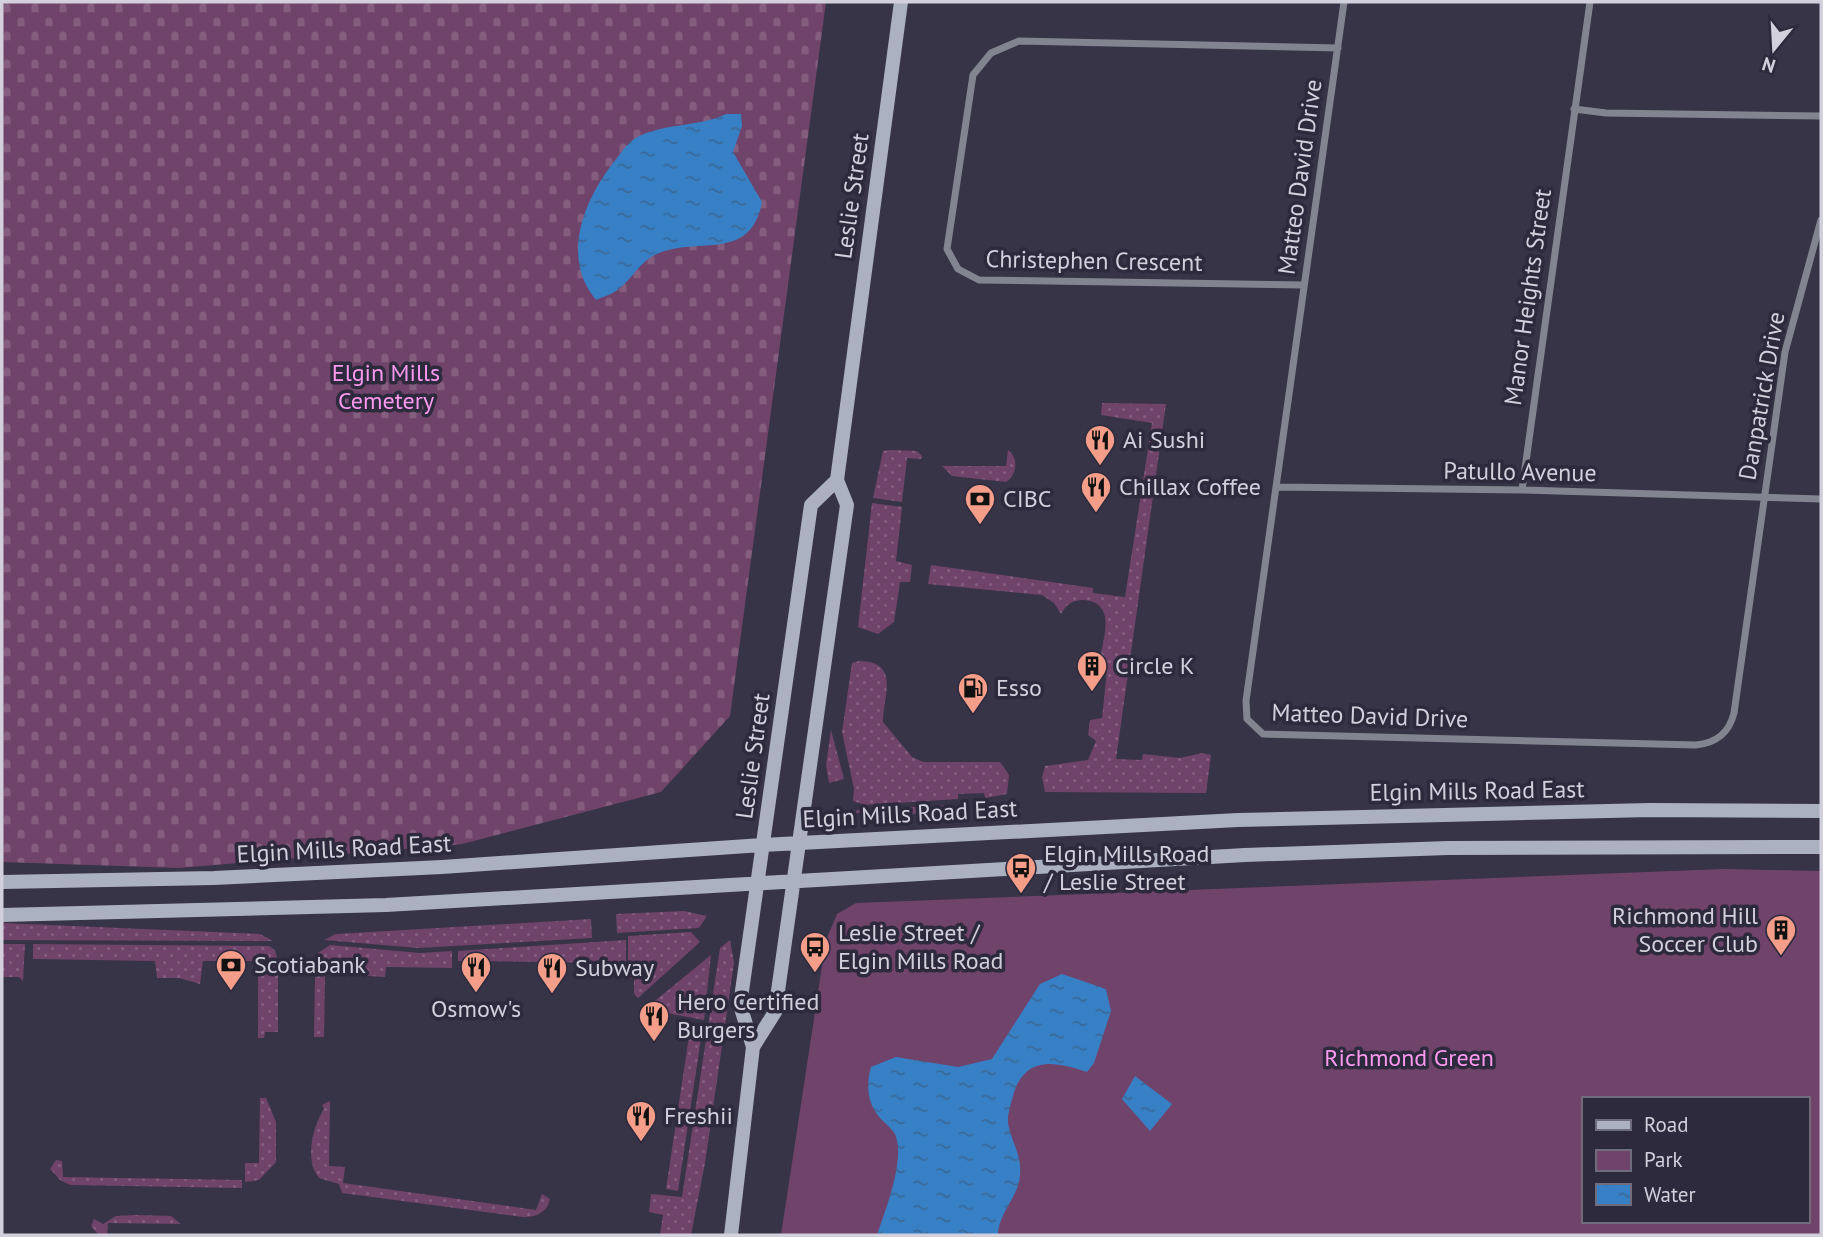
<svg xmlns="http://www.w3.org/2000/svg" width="1823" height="1237" viewBox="0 0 1823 1237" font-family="'PT Sans',sans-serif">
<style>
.grass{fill:url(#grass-dots)}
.cemetery{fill:url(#cemetery-stones)}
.park{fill:#70436a;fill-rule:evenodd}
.water{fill:url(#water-ripples)}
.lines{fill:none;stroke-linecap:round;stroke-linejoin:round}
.minor{stroke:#82858f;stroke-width:7}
.secondary{stroke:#acb1c1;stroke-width:14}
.labels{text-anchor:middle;stroke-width:7;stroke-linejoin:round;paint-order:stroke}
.street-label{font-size:24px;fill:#d2d0dd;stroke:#2d2a3d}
.park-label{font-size:24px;fill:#fc98ee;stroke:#2d2a3d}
.poi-label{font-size:24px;fill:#d2d0dd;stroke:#2d2a3d;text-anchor:start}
</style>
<defs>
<pattern id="grass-dots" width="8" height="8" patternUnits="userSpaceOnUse" patternTransform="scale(1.75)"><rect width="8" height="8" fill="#70436a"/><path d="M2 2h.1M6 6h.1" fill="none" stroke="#845d7f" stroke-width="1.8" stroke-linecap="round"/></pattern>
<pattern id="cemetery-stones" width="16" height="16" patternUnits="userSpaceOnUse" patternTransform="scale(1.75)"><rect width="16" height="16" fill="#70436a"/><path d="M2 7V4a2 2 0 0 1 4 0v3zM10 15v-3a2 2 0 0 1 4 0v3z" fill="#845d7f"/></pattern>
<pattern id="water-ripples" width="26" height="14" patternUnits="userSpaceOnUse" patternTransform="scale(1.75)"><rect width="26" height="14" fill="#3780c6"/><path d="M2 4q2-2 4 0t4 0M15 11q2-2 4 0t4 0" fill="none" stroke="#3a6998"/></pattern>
</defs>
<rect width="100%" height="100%" fill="#373447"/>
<path class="grass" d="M1102,403l64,1 -50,355 26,1 1,-6 37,4 22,-5 9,2 -5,38 -161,-1 -3,-15 3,-11 43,-6 8,-19 -8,-6 2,-15 12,-2 5,-48 -9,-1c2,-23 23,-67 -15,-69 -11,0 -17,5 -22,14l-7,-11 -12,-8 -114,-11 3,-19 162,23v5l32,4 27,-174 -51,-8z
M891,450l26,1 5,5 -1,3 -14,-1 -5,44 -29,-4 10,-47z
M1008,450c11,8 9,25 -2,32l-54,-6 -10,-10h64z
M872,503l30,4 -6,54 16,4 -2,17h-10l-6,40 -16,12 -20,-7z
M859,661c42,1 24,34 24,61l29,35 11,5h77l9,13 -2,19 -22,4 -1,-5 -26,1v5l-93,6 -12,-4 1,-12 -12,-57 10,-69z
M831,730l13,49 -15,4 -3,-18z
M951,805l1,7 -63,3 -34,-2 2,-3z
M684,911l23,5 -8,12 -82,5 -1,-19z
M591,919l1,19 -174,10 -94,-8 12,-6z
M2,923l258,11 13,7 -271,-1z
M691,932l9,10 -62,56 -4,-4v-15l-6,-1v-42z
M626,940v23l-168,-2v-10z
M730,940l4,23 -29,200 -14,72h-31l3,-20 -14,-3 2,-18 31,3 38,-249z
M2,944h23l-2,37 -4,-4h-17z
M33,944l236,2 6,4 3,12v70h-13l-1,6h-6v-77h-55l-3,23 -21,-6h-22l-2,-17 -122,-2z
M330,945l90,8 32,-2v17l-66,-1 -1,10 -70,-4 3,-20z
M711,955l-7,65 -59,-11z
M325,976l-1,61h-10l1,-60z
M691,1023l12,2 -25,166 -12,-2z
M260,1098h6l10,24v40l-17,18 -14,2v-19h14z
M330,1101l-1,65 16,1 -2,16 193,27 6,-16 8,5c-2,13 -15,19 -27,18l-181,-24 -3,-9 -20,-6c-15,-18 -6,-52 5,-69l-2,-4z
M56,1160l6,1 1,16 179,3v8l-172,-3 -10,-5 -10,-11z
M136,1215l35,1 10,8 -73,-1 -1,12 -9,-1 -7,-8 3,-7 9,5 13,-8z"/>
<path class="cemetery" d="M2,2h824l-96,714 -69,76 -199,52 -283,24 -177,-6z"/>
<path class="park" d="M1724,869l97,2v364h-1040l45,-295 11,-26 19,-11zM1583,1099h224v122h-224z"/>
<path class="water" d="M726,114h15l1,12 -9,26 29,50c-12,64 -70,31 -111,55 -14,9 -22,26 -35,34 -6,4 -14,6 -20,9 -35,-42 -13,-98 17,-137 6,-7 13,-19 21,-24 29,-17 63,-11 92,-25z
M1062,974l44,15 5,22 -17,52 -7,9c-31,-11 -63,-17 -74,24 -2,8 -6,19 -5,27 3,18 14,32 12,52 -1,21 -22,39 -22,60h-121c8,-24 29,-76 18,-101 -3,-5 -11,-12 -15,-16 -13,-15 -14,-33 -9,-51l25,-10 62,10 34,-8 48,-75z
M1135,1076l37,28 -22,27 -28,-32z"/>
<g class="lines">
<path class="minor" d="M1344,2l-98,699 1,18 16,15 433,11c21,-2 33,-12 38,-32l51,-361 36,-132
M1574,109l32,4 215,3
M1304,285l-325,-5 -21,-11 -11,-20 26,-174 18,-22 28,-12 319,7
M1277,487l245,3 299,9
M1522,490l68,-488"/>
<path class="secondary" d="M2,882l212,-4 228,-11 320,-22 476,-25 412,-10 171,1
M2,915l384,-10 859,-50 203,-7 373,-1
M753,1047l22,-35 72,-507 -10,-25 64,-478
M731,1235l22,-188 -13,-42 71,-500 26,-25"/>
</g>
<defs>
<g id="restaurant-pin" transform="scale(1.575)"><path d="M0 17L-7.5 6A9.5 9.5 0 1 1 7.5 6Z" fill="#f49e8a" stroke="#2d2a3d"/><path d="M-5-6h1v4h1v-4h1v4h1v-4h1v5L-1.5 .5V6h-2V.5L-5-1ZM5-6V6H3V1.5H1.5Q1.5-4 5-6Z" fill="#111"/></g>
<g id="bank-pin" transform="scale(1.575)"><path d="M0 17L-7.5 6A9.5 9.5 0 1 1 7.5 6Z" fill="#f49e8a" stroke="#2d2a3d"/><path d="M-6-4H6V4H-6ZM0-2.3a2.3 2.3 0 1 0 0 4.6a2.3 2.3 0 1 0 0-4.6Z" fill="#111"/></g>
<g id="building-pin" transform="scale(1.575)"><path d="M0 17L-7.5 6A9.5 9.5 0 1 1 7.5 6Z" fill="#f49e8a" stroke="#2d2a3d"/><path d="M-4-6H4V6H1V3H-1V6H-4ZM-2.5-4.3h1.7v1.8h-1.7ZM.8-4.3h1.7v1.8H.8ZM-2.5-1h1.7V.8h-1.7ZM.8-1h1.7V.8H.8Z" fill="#111"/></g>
<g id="fuel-pin" transform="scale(1.575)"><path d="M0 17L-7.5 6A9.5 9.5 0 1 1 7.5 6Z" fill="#f49e8a" stroke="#2d2a3d"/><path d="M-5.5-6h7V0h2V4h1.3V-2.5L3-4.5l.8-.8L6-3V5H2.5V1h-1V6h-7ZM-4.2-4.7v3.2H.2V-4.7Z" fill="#111"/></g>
<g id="bus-pin" transform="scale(1.575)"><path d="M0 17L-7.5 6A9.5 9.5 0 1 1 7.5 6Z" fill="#f49e8a" stroke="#2d2a3d"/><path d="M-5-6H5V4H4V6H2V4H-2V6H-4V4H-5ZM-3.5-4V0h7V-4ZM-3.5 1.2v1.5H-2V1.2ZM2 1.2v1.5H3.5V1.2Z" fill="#111"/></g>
</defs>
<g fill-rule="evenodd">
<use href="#restaurant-pin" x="1100" y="440"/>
<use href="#restaurant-pin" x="1096" y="487"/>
<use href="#bank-pin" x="980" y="499"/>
<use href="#building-pin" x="1092" y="666"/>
<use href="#fuel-pin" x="973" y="688"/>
<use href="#bus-pin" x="1021" y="868"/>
<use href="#building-pin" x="1781" y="930"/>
<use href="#bus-pin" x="815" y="947"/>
<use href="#bank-pin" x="231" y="965"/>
<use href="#restaurant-pin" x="476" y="967"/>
<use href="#restaurant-pin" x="552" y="968"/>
<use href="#restaurant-pin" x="654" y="1016"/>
<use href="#restaurant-pin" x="641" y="1116"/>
</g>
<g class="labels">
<g class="street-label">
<text transform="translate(1300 177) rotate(-82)" y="8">Matteo David Drive</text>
<text transform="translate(852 196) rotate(-82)" y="8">Leslie Street</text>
<text transform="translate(1094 261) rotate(1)" y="8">Christephen Crescent</text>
<text transform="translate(1528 297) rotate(-82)" y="8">Manor Heights Street</text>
<text transform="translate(1762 396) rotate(-80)" y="8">Danpatrick Drive</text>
<text transform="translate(1520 472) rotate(1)" y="8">Patullo Avenue</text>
<text transform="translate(1370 716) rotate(2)" y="8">Matteo David Drive</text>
<text transform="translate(753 756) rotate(-82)" y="8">Leslie Street</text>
<text transform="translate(1477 791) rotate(-1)" y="8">Elgin Mills Road East</text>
<text transform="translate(910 814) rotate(-3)" y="8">Elgin Mills Road East</text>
<text transform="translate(344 849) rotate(-3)" y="8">Elgin Mills Road East</text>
</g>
<g class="park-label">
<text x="386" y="381">Elgin Mills<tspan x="386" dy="28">Cemetery</tspan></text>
<text x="1409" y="1066">Richmond Green</text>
</g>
<g class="poi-label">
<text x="1123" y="448">Ai Sushi</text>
<text x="1119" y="495">Chillax Coffee</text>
<text x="1003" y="507">CIBC</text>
<text x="1115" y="674">Circle K</text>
<text x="996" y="696">Esso</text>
<text x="1044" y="862">Elgin Mills Road<tspan x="1044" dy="28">/ Leslie Street</tspan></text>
<text x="1758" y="924" text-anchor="end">Richmond Hill<tspan x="1758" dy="28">Soccer Club</tspan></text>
<text x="838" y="941">Leslie Street /<tspan x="838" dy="28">Elgin Mills Road</tspan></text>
<text x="254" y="973">Scotiabank</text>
<text x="575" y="976">Subway</text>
<text x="677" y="1010">Hero Certified<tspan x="677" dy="28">Burgers</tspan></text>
<text x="476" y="1017" text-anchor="middle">Osmow's</text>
<text x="664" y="1124">Freshii</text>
</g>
</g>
<rect width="1823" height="1237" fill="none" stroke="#d2d0dd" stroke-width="7"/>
<rect x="1582" y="1097" width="228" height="126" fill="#2d2a3d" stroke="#6f6c7d" stroke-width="2"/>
<rect x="1596" y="1120" width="35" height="10" fill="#acb1c1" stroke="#6f6c7d" stroke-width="2"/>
<text x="1644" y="1132" font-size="21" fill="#d2d0dd">Road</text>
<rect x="1596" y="1150" width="35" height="21" fill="#70436a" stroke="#6f6c7d" stroke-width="2"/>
<text x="1644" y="1167" font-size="21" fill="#d2d0dd">Park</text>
<rect x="1596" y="1184" width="35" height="21" fill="url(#water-ripples)" stroke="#6f6c7d" stroke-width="2"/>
<text x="1644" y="1202" font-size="21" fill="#d2d0dd">Water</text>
<g transform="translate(1774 49) rotate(198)" stroke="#2d2a3d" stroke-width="5" paint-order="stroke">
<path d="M0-5L12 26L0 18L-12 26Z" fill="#d2d0dd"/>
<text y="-10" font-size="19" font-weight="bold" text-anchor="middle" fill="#d2d0dd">N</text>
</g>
</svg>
